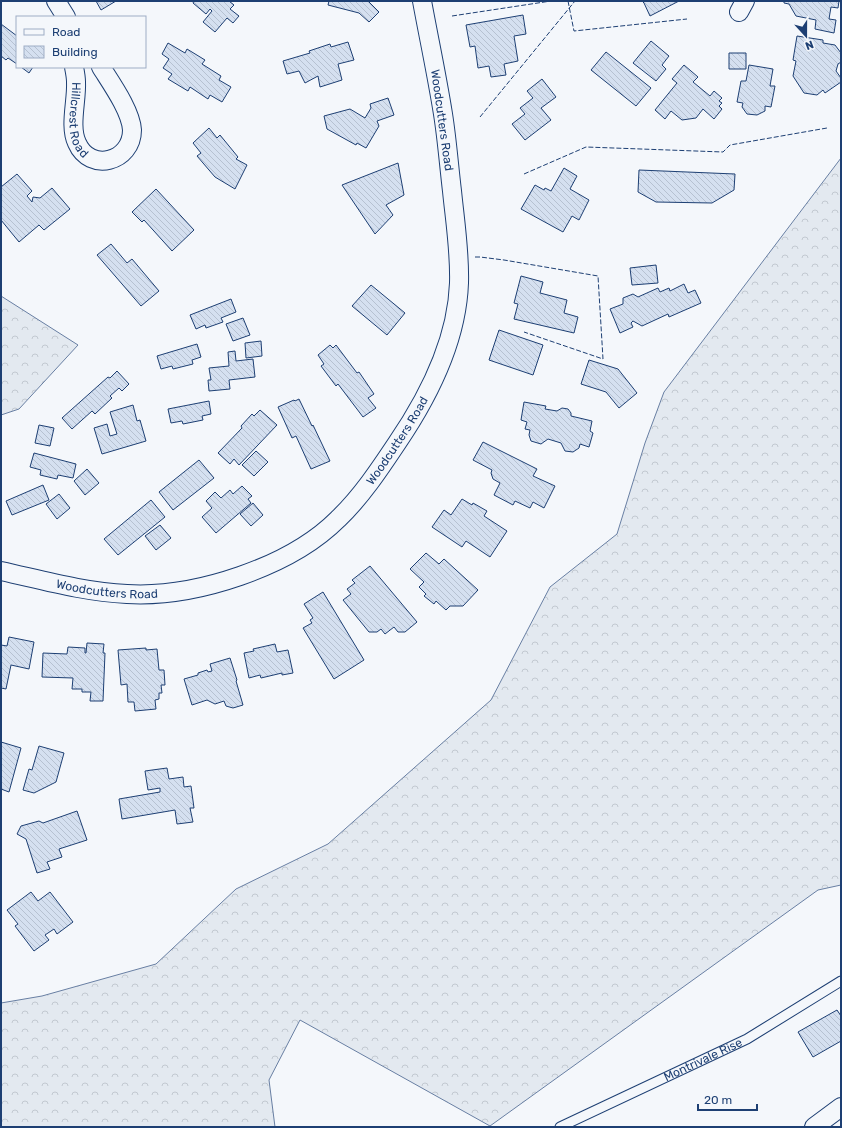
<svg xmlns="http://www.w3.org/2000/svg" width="842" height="1128" viewBox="0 0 842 1128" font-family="Rubik,sans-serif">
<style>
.forest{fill:url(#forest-crowns);stroke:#687fa3}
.building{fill:url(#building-back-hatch);stroke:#1d3f73}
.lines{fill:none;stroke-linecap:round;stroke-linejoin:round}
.lane-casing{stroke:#1d3f73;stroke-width:11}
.street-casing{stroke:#1d3f73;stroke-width:20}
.lane{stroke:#f4f7fb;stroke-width:9}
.street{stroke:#f4f7fb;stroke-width:18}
.fence{stroke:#1d3f73;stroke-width:1;stroke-dasharray:5 2;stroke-linecap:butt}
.labels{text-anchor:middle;stroke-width:3;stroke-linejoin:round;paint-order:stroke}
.street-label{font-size:12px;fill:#1d3f73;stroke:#f4f7fb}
</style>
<defs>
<pattern id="forest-crowns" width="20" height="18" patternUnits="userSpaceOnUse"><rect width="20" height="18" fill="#e3e9f0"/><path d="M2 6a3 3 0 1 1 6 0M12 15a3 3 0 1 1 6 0" fill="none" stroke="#c2c9d1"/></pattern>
<pattern id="building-back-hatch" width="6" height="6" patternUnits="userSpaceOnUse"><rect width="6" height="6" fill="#d5e0f0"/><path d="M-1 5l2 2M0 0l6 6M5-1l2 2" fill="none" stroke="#b6c1d1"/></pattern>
</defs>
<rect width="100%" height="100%" fill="#f4f7fb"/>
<path class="forest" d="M841,158v727l-23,5 -328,236 -190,-106 -31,60 6,47h-274v-124l41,-7 114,-32 80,-75 92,-45 163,-144 59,-113 67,-53 28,-91 19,-51z
M1,296l77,49 -59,64 -18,6z"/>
<path class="building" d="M96,1h20l-15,9z
M194,1h35l5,4 -4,4 9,7 -6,7 -6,-5 -12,14 -12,-10 9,-11 -2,-2 -4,5 -13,-11z
M329,1h39l11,11 -10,10 -10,-9 -31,-8z
M642,1h37l-29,15 -6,-13z
M784,1h55l-1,7 -7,-1 -2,12 7,1 -2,13 -19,-4 1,-9 -20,-4 -7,-12 -5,-1z
M523,15l3,19 -12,2 4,25 -14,3 2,11 -15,2 -2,-11 -11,2 -3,-22 -5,1 -4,-22z
M1,24l16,12v28l-9,-6 -2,2 -5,-4z
M797,36l26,4v3l12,2 6,8v9l-3,2 -2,7 5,7v4l-16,11 -2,-3 -6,5 -13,-2 -11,-17 3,-15 -3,-1z
M651,41l18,15 -7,9 4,4 -10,12 -23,-18z
M348,42l6,18 -16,4 4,16 -22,7 -2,-11 -13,7 -6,-12 -12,3 -4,-13 27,-8 -1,-2 21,-7 1,3z
M168,43l17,10 2,-4 18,11 -3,4 19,12 -2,4 12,7 -9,15 -12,-7 -2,4 -18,-12 -2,4 -20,-12 4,-5 -9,-6 6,-9 -7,-5z
M606,52l45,36 -15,18 -45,-36z
M729,53h17v16h-17z
M684,65l14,12 -5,5 17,14 4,-5 8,7 -3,3 3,2 -3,3 3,3 -8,10 -11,-10 -7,9 -14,2 -11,-9 -6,8 -10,-9 22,-27 -5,-4z
M749,65l24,4 -3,17h5l-4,21 -6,-1v5l-8,4 -10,-1 -5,-7 1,-4 -6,-1 4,-21h5z
M21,67h12l-4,6z
M542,79l14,18 -15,11 10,12 -26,20 -13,-16 13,-10 -5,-6 13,-10 -6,-7z
M388,98l6,17 -17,6 2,5 -13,22 -9,-5 -1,2 -29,-16 -3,-13 26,-7 15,9 6,-10 -1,-4z
M209,128l8,10 3,-3 18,22 -2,2 11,6 -12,24 -20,-12 -18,-21 4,-3 -8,-10z
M398,163l6,32 -18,10 7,10 -18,19 -33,-49z
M564,168l13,8 -7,13 19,11 -10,20 -7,-4 -9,16 -42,-23 14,-24 9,5 1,-2 6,3z
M639,170l96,4 -1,16 -22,13 -56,-1 -18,-10z
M17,174l15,17 -5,5 5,6 1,-5 7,1 12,-10 18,21 -26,21 -5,-5 -20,17 -18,-22v-33z
M156,189l38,41 -22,21 -28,-31 -2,2 -10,-10z
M111,244l16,19 5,-4 27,32 -18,15 -44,-51z
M656,265l2,18 -26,2 -2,-17z
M521,276l22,6 -3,11 27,7 -3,13 14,4 -4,16 -60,-14 4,-15 -4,-1z
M684,284l4,9 7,-3 6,13 -32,14 -1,-3 -26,12 -9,-5 -2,2 2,4 -13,6 -10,-24 13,-5v-6l10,-4 5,3 20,-9 2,4 9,-4 1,3z
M371,285l34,28 -18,22 -35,-29z
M231,299l5,13 -15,6 2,4 -17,6 -1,-3 -9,4 -6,-14z
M243,318l7,17 -17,6 -7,-17z
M499,330l44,15 -10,30 -44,-15z
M261,341l1,15 -16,2 -1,-15z
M197,344l4,13 -9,3 1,4 -20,5 -1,-3 -11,3 -4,-13z
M330,345l3,3 3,-3 21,28 2,-1 15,22 -6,4 8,10 -13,9 -25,-33 -2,2 -15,-20 3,-2 -6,-9z
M235,351l1,10 17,-2 2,18 -26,3 1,9 -21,2 -1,-11h3l-2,-12 20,-2 -1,-14z
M589,360l29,9 19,24 -18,15 -13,-16 -25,-8z
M117,371l12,13 -7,7 -3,-3 -9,8 2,2 -17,16 -3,-3 -20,18 -10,-11 46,-41 2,1z
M299,399l13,27 1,-1 17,36 -19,8 -15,-33 -4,2 -14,-31 16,-7 1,1z
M209,401l2,13 -9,2 1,4 -20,4 -1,-3 -11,2 -3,-14z
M524,402l22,4 -1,3 12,2 5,-3 6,1 3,4v3l21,5 -2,10 3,2 -4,14 -9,-3 -1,4 -6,4 -8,-1 -4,-8 -13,-4 -7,5 -10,-3 -2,-6 1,-5 -5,-1 2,-7 -6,-2z
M133,405l4,16 3,-1 6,21 -44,13 -8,-26 13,-4 3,12 7,-2 -7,-22z
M260,410l17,15 -38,40 -5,-6 -4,5 -12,-11 24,-25 -1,-2 11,-12 2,2z
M39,425l15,3 -4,18 -15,-3z
M483,442l54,27 -4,7 22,10 -11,22 -11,-6 -3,6 -15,-7 -2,4 -19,-10 6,-12 -7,-4 -2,-6 1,-3 -19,-10z
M256,451l12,11 -14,14 -12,-11z
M34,453l42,11 -3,14 -15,-3 -1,4 -17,-4 1,-5 -11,-3z
M199,460l15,18 -41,32 -14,-18z
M87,469l12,14 -14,12 -11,-14z
M43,485l6,15 -37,15 -6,-14z
M242,486l10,10 -4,3 3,4 -35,30 -14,-16 10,-9 -6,-7 9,-9 6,6 9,-8 3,4z
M59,494l11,14 -13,11 -11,-15z
M462,499l10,6 1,-2 14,8 -3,5 23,15 -17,26 -24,-16 -4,6 -30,-20 12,-17 7,5z
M151,500l14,17 -47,38 -14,-16z
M253,503l10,12 -12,11 -11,-12z
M160,525l11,13 -15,12 -11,-14z
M426,553l13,11 5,-5 34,31 -15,16h-13l-4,4 -10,-9 -2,3 -10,-8 2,-2 -7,-7 5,-5 -14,-13z
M370,566l47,56 -12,10h-7l-4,-5 -9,7 -4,-5 -4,3h-8l-26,-32 8,-6 -4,-5 8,-6 -3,-3z
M323,592l41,68 -30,19 -31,-51 9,-5 -2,-3 3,-2 -9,-14z
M9,637l25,5 -5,27 -18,-4 -5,24 -5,-1v-43l6,1z
M87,643l17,1 -1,9h2l-2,48h-13l1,-9h-9v-3h-10l1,-11 -31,-1 1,-24 24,1 1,-7 17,1v5h1z
M275,644l2,8 11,-2 5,23 -11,2v-2l-21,5 -1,-3 -11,3 -5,-25 10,-2 -1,-2z
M146,648v2l11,-1 2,21h5l1,15h-4l1,8h-3v6l-4,1 1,9 -21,2 -1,-9h-6l-1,-18 -6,1 -3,-35z
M230,658l7,22 -1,1 7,24 -10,3 -7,-2 -2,-5 -9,3 -8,-4 -15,5 -8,-26 14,-4v-2l9,-3 1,2 4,-1 -2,-7z
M1,742l20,6 -12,44 -8,-3z
M39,746l25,7 -8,29 -22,11 -11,-3 6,-21 3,1z
M167,768l2,11 14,-2 1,10 7,-1 3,22h-4l3,14 -16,2 -2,-14 -53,9 -3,-20 41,-7v-4l-12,2 -3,-19z
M77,811l10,29 -28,9 3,8 -15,5 3,7 -13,4 -11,-34 -9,-5 4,-8 18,-5 4,2z
M31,892l7,9 12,-9 23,30 -16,12 -3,-5 -9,6 4,5 -15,11 -19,-25 3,-2 -11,-14z
M837,1010l4,6v25l-28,16 -15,-25z"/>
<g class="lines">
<g class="lane-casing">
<g id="lane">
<path id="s1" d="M560,1127l187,-88 94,-58"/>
</g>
</g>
<g class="street-casing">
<g id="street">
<path d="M56,1l10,16"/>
<path d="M739,12l6,-11"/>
<path id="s2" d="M74,67c1,5 2,10 2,15 1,19 -7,44 1,61 13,30 55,19 55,-13 -1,-19 -21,-47 -31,-63"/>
<path id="s3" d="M1,571c41,9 83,21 126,23 68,4 163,-27 211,-75 23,-22 41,-49 59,-76 32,-47 60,-102 62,-160 1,-31 -4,-62 -7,-92 -3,-25 -5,-52 -9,-77 -6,-38 -14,-75 -21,-113"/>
<path d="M814,1127l27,-20"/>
</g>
</g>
<use href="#lane" class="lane"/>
<use href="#street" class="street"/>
<path class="fence" d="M568,1l6,30 113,-12
M452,16l99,-15
M480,117l95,-116
M524,174l62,-27 137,5 7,-7 97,-17
M475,257h5l24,3 94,16 5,83 -79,-27"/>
</g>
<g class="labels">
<g class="street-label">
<text dy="4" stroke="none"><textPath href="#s2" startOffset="54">Hillcrest Road</textPath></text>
<text transform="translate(442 120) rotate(82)" y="4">Woodcutters Road</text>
<text dy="4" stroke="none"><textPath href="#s3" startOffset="456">Woodcutters Road</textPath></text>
<text dy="4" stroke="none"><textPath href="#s3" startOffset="108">Woodcutters Road</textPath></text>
<text dy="4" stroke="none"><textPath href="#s1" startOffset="158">Montrivale Rise</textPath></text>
</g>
</g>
<rect width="842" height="1128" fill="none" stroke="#1d3f73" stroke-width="4"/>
<rect x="16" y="16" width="130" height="52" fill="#f4f7fb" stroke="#9eadc5"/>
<rect x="24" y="29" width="20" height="6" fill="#f4f7fb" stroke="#9eadc5"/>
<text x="52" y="36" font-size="12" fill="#1d3f73">Road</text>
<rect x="24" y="46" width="20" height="12" fill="url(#building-back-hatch)" stroke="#9eadc5"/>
<text x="52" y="56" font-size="12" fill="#1d3f73">Building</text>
<g transform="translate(806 36) rotate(159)" stroke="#f4f7fb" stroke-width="3" paint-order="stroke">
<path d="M0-3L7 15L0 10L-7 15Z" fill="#1d3f73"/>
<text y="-6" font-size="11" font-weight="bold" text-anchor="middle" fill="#1d3f73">N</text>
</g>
<path d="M698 1104v6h59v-6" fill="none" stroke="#1d3f73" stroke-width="2"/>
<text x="704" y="1104" font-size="12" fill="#1d3f73" stroke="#f4f7fb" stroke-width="3" paint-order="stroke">20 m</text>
</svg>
